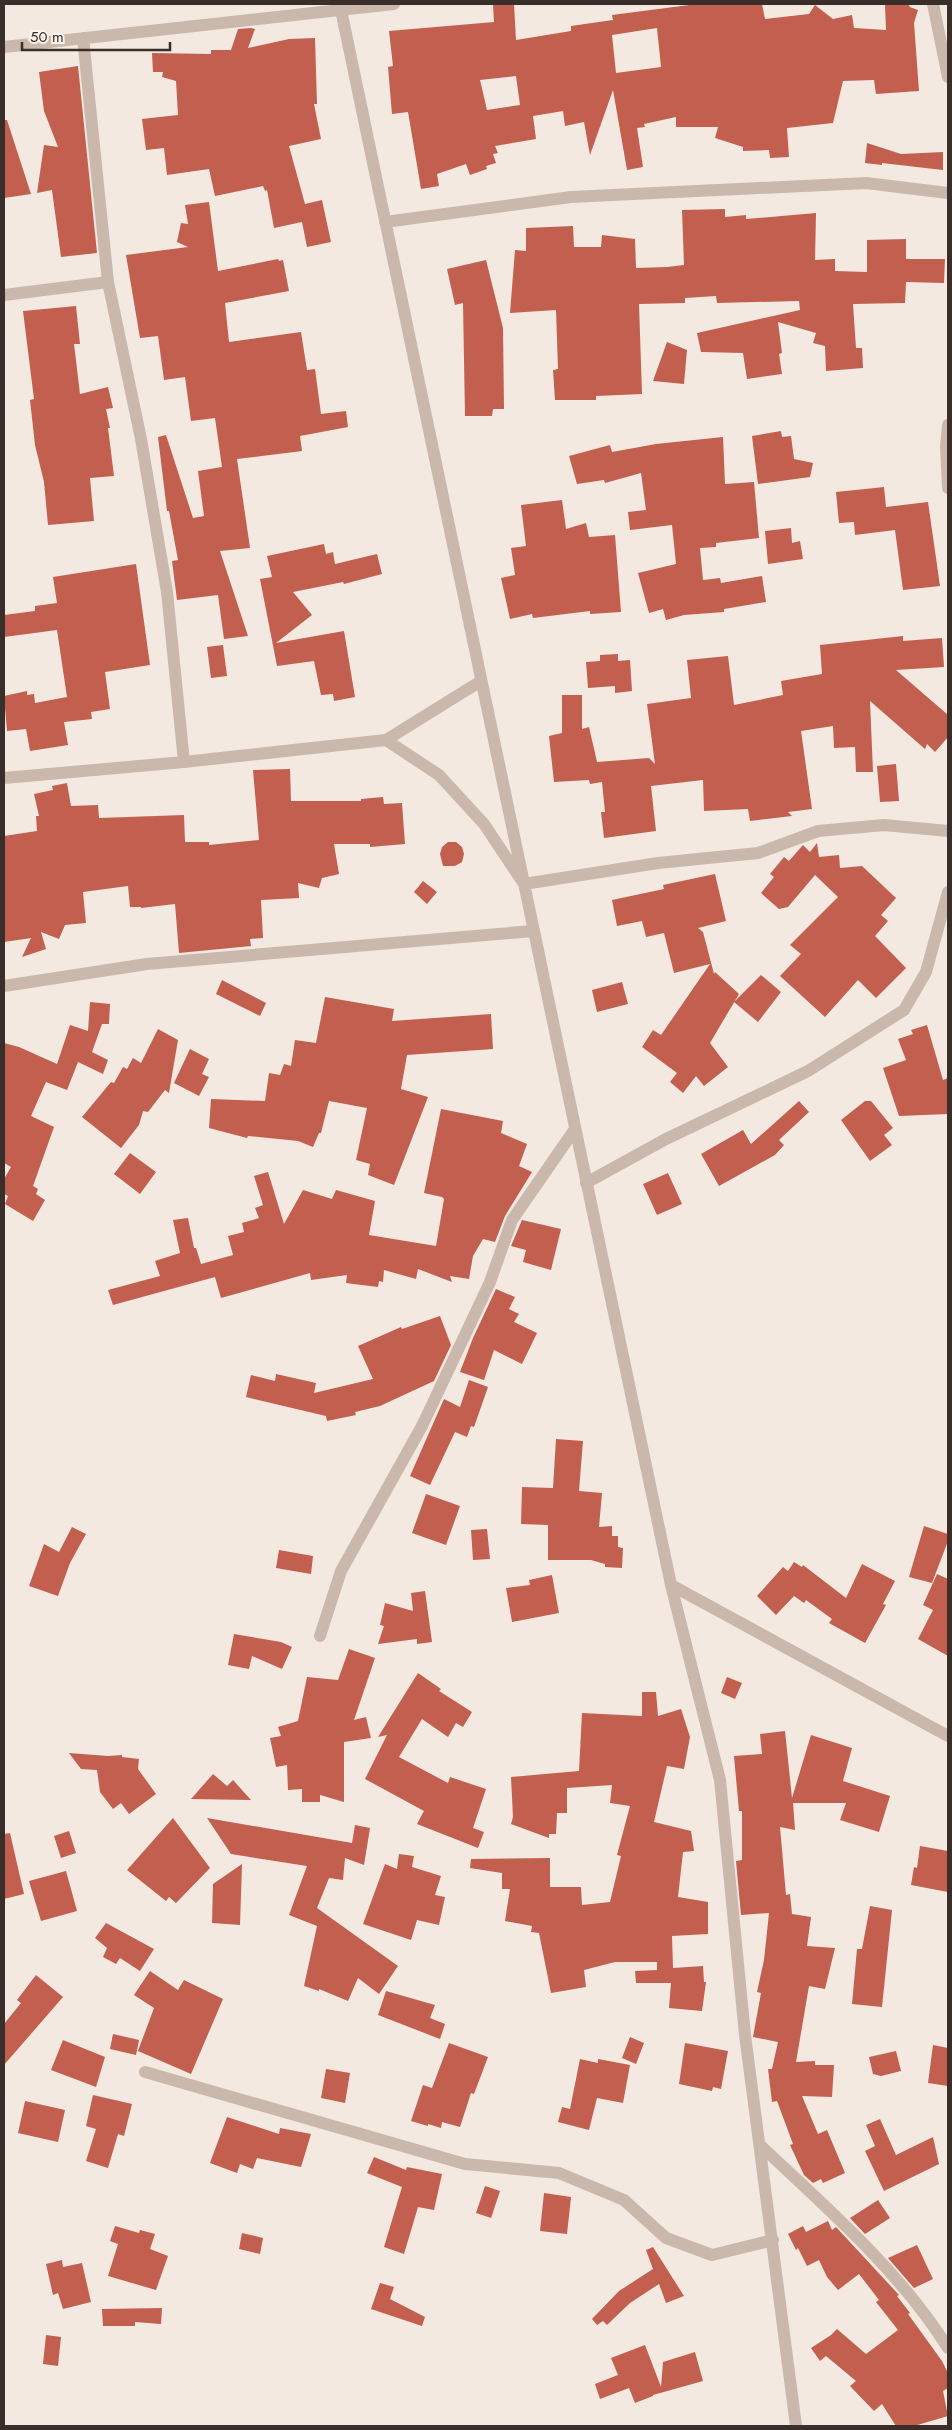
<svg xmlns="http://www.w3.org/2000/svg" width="952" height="2430" viewBox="0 0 952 2430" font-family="Jost,sans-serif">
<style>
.building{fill:#c35f4f;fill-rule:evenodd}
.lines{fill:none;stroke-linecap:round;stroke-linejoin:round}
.minor{stroke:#cbb8ad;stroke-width:12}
</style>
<rect width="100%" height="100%" fill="#f3e9e1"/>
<path class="building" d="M493,4h21l2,36 55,-9v-5l42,-6 -1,-5 85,-11h65l3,15 44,-5 6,-9 18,14 19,-4 2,13 32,2 -1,-26h23l2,3 8,3 -4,13 5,68 -43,3 -2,-14 -31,1 -10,42 -46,5 2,29 -19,1 -1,-8 -26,1v-4l-28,-9 3,-11h-42v-10l-32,7 1,3 -8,1 6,39 -16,3 -14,-80 -23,65 -6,-33 -19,4 -2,-15 -30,5 3,23 -41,7 3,7 -5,1 3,9 -10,3 1,3 -17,6 -4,-11 -29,10 2,12 -18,3 -13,-77 -16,2 -4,-47 5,-1 -4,-35 105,-9zM657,28l4,39 -45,6 -4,-38zM516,76l4,29 -33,5 -7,-30z
M251,28l4,1 -7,19 41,-9 26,-1 2,66h-3l7,35 -32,7 16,58 17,-4 9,42 -24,5 -5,-25 -28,6 -7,-38 -2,1 -2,-5 -48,10 -6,-27 -42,6 -3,-27 -18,2 -4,-31 36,-4 -2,-34 -14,-4 1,-5h-10l-1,-19 59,1v-4h20l7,-21z
M78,66l19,187 -36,4 -9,-67 -15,3 7,-48 14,2 -14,-36 -5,-39z
M4,120h3l24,74 -27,4z
M867,143l34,11 42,-2v18l-61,-7v2l-17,-2z
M209,202l9,69 60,-12 1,2 4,-1 6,31 -64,12 4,39 72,-10 6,38 8,-1 6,45 25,-3 2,16 -48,9 2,15 -65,8 13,89 -30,3 28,85 -24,3 -6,-44 -41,5 -5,-39 6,-1 -9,-49h-2l-9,-74 8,-2 27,83 11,-2 -6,-45 24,-4 -7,-49 -24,3 -6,-44 -21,3 -6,-44 -18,2 -14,-83 62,-8 -11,-5 4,-19 7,1 -3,-19z
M725,209v8l21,-2v4l70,-6 -1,47 20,-1v12l32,1v-32l39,-1v20h39l-1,24 -38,-1 -1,21 -52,1 3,44h6l1,20 -37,3 -1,-25 -12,-3 3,-10 -38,-11 4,31 -3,1 3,20 -35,5 -4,-26 -42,-1 -4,-19 103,-23 -1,-9 -82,2 -1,-7 -31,2v5l-46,1 3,90 -46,2v4h-41l-2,-30 5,-1 -2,-59 -46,3 5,-63 11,1v-23l47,-2 1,21h27l1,-12 33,4 1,29 31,-1 17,-2 -2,-55z
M486,260l17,68 1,81h-11l-1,7h-27l-2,-113 -8,2 -8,-36z
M76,306l4,38h-6l6,50 28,-7 5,21 -7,1 4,19h-2l6,48 -24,2 4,43 -46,4 -4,-43 -9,-37 -5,-45 4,-1 -11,-88z
M667,342l20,8 -3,34 -31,-3z
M781,431l1,6 9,-1 3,23 19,4 -3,14 -52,7 -6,-48z
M723,437l2,47 29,-2 5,56 -43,5v4l-16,1 3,32 17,-2 1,5 41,-7 4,26 -42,7v3l-40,3 -18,5 -3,-11 -14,4 -11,-40 38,-9 -4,-39 -42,5 -2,-18 18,-2 -5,-37 -36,10 -1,-3 -27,4 -8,-28 41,-11 2,7 44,-8z
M884,487l2,20 42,-5 12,84 -37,4 -8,-60 -40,5 -1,-13 -15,1 -3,-31z
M562,500l4,29 20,-6 3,14 26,-2 6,77 -31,2v-3l-57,7 -1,-4 -22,5 -9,-41 14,-3 -4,-27 15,-2 -5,-41z
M791,528l1,15 8,-2 3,18 -35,5 -3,-33z
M324,544l2,10 7,-2 2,12 42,-10 5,20 -38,10 -1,-2 -50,10 19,23 -36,28 68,-12 11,66 -21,4 -1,-7 -12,1 -7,-34 -37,5 -17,-87 12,-2 -5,-21z
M136,564l14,101 -45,7 5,37 -19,3 1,7 -28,3 4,23 -38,6 -4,-22 -19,2 -3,-35 23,-5v4l7,-1 1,9 32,-6 -10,-67 -53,7v-22l31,-4v-5l22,-3 -4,-26z
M903,636v5l39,-3 2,29 -48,3 52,45v22l-13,15 -8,-8 -2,5 -55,-48 3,71h-17l-1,-25 -21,1 -1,-22 -32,5 11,78 -24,3 4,4 -42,5 -2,-12 -44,2 -1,-31 -52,6 5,45 -52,7 -3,-26h4l-3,-30 -12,2 -1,-4 -35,2 -5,-46 13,-3v-38h20v34l7,-2 8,35 52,-4 6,6 -8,-60 44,-6 -4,-38 41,-4 6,49 49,-10 -2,-14 41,-7 -2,-29z
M223,645l4,31 -16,2 -4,-31z
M618,654v7l12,-1 2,31 -17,2v-7l-27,2 -2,-26 14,-1v-6z
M896,764l3,37 -19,1 -3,-36z
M290,769l1,32h70v-2l22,-2 1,7 18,-1 3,41 -35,3v-3h-36l5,30 -17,4 -3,10 -21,-5 1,15 -38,2 2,38 -13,1 1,7 -72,7 -4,-49 -34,4v-1h-11l-2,-21 -45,6 3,31 -21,2 -6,14 -18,-7 5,17 -24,8 9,-19 -27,4v-106l33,-5 -1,-15h3l-5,-22 19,-4 -1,-4 15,-3 4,23 27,-1 1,13 85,-3 1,27h24v3l50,-5 -6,-70z
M448,842h8l6,5 2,7 -2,8 -7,4h-12l-3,-12 2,-7z
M817,843l2,14 20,-2 1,13 22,-2 34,32 -15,17 7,6 -13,15 31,32 -30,30 -18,-18 -33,37 -45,-41 21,-22 -11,-9 48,-48 -23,-22 -27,32 -9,2 -18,-16 13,-16 -4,-3 14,-17 5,4 14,-16 7,7z
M715,874l11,47 -28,7 5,4 11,42 1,-2 24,22 -29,49 18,24 -24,19 -8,-10 -13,17 -13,-11 7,-9 -35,-26 11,-17 8,5 49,-71 -36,9 -10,-40 -18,4 -4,-16 -25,5 -5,-26 52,-11 -1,-4z
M423,881l14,11 -10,12 -13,-12z
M761,975l20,17 -23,30 -24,-20z
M222,980l44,23 -6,13 -44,-22z
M622,982l6,22 -31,8 -5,-22z
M325,997l69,12 -2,12 99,-7 2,35 -86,6 -6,34 27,8 -34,88 -26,-10 2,-11 -14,-4 11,-52 -38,-7 -8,32h-2l-6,14 -15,-6 -50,-5 -1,2 -38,-10 2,-29 54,2 4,-28 11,2 4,-11 7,2 4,-26 21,3z
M90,1002l20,2 -1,20h-7l-10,28 16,8 -5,14 -25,-12 -11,28 -21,-8 -15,34 23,11 -21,59 5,3 -2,5 9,6 -12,21 -28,-17 3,-8 -4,-2v-15l7,-12 -7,-4v-120l15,4 38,17 13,-39 18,6z
M927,1025l16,55 5,-2v36l-49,2 -16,-48 23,-8 -8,-21 15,-5 -2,-4z
M158,1029l20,11 -9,53 -4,-3 -17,22 -5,-1 -4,14 -18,23 -39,-31 29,-35 3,1 9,-16 4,2 6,-11 8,5z
M190,1049l19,10 -7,15 7,3 -10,19 -25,-13z
M799,1101l10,11 -30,28 5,5 -9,10 -56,31 -18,-32 42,-24 8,14z
M865,1101h6l22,27 -9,7 8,10 -22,16 -29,-41z
M441,1109l62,12 -2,12 26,11 -8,22 13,6 -27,44 -10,26 -12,-3 -10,17 -4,23 -19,-3 2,6 -34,-13 -2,10 -32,-9 -1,12 -4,-1 -1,6 -32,-4 1,-8 -36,5 -1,-7 -89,25 -6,-21 -102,28 -5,-15 52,-14 -5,-15 25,-8 -7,-33 15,-2 6,30h2l5,16 32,-9 -5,-19 16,-4 -2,-9 17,-5 -4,-10 8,-3 -9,-29 14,-4 16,52 19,-34 29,9 4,-9 39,11 -6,34 67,11 8,-47 -2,-2 -18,-4z
M130,1153l26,19 -16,22 -26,-20z
M668,1173l14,31 -25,11 -14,-31z
M522,1220l39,9 -10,41 -28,-8 3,-12 -15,-4z
M496,1289l19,8 -6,12 10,5 -5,8 23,11 -15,31 -28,-14 -10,30 -24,-8 13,-34z
M440,1316l11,29 -17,36 -54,25 -25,6 1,3 -29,6 -1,-5 -80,-19 5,-22 24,6 1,-7 40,9 -2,10 59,-14 -15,-33 43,-19 1,2z
M469,1380l19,7 -14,40 -3,-1 -4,11 -12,-5 -25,53 -20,-9 34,-77 16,8z
M556,1439l27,2 -4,50 23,2 -3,34 13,-1v10h6v11l5,1 -1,20 -17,-1v-3l-14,-4h-43v-35l-27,-1 1,-37 31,1z
M426,1494l34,12 -14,39 -34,-12z
M924,1526l24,8v7l-16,42 -23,-6z
M72,1527l14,7 -16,29 -12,33 -29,-10 15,-42 15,8z
M487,1529l3,30 -17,1 -2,-30z
M279,1550l34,6 -2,18 -35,-6z
M794,1562l8,5 1,-2 43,33 16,-34 33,17 -12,23 3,1 -21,38 -36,-20 3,-4 -26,-19 -2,3 -10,-7 -18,19 -19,-19 26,-29 5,4z
M937,1574l11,5v77l-30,-17 15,-29 -10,-5z
M552,1575l7,38 -47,9 -6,-34 24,-3 -1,-5z
M425,1591l7,51 -15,2v-5l-39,5 6,-18 -4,-1 5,-22 28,8 -2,-18z
M234,1634l47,8 11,5 -10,22 -30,-13 -3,13 -21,-4z
M349,1649l26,9 -21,62 12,-3 5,21 -27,4v60l-24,-7v7h-18v-13l-14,1 -1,-25 -11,2 -6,-29 11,-2 -3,-9 20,-6 9,-44 31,3z
M418,1673l23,16 -2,2 33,21 -9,15 -7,-4 -8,14 -26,-18 -23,38 49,26 2,-6 36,12 -13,39 11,4 -6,16 -61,-24 7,-13 -59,-32 22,-44 -9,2z
M727,1677l15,6 -7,16 -14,-6z
M642,1692h14l2,24 23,-7 9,28 -6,32 -17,-3 -13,56 37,9 3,20 -11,1 -5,45 30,5v32l-36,2 1,32 30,-2 1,16h2l-4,29 -33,-3 2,-25h-35l-1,-12 22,-1v-8h-42l-31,8 2,17 -35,6 -12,-60 -8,-1 1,-6 -27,-5 5,-32h-8v-16l-32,-5 1,-9 79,-1v29h31l1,18 28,-3 11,-46 -4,-1 13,-49 -20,-3 2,-18 -45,3v25h-10l-1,21h-7v4l-38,-14 2,-7 -2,-40 68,-6 3,-58 60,3z
M785,1731l7,67 19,-63 41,13 -9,33 47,15 -11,36 -39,-12 6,-17h-53l2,27 -15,-3 6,68 4,-1 2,20 19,3 -4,29 28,2 -10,41 -16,-3 -13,76 19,-1v4h19l-2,32 -30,-1 16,38 9,-4 18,43 -22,10 -2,-4 -8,4 -9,-8 -14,-30 3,-1 -16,-43 -5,1 -4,-33h4l6,-27 -25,-5 8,-44 -4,-1 7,-32 5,-47 -28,2 -5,-54 6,-1v-49h-3l-5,-55 28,-2 -2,-20z
M69,1753l39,3 14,-1v2l17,2 -1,10 18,25 -27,20 -8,-11 -8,6 -13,-17 -3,-22 -16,-1z
M213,1774l14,12 6,-6 18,20 -60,-1z
M173,1818l37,50 -34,35 -7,-6 -3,4 -39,-31z
M207,1818l145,25 3,-18 15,3 -6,37 -19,-7 -2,22 -14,-2 -12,30 81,58 -19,28 -21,-16 -10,23 -29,-12v2l-15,-5 13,-60 -28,-11 18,-49 -76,-12z
M69,1831l7,22 -15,5 -7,-22z
M10,1833l14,61 -20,5v-65z
M920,1846l28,5v41l-37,-7 3,-18 3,1z
M399,1854l15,2 -2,11 29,9 -6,19 10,2 -6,28 -22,-5 -6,20 -48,-16 22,-60 12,5z
M242,1864l-2,61 -28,-2 1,-39z
M66,1871l11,40 -36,10 -12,-40z
M870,1906l22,4 -10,97 -30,-3 5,-55h5z
M106,1923l48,26 -14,22 -20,-13 -4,6 -13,-7 4,-9 -12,-10z
M150,1971l28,19 6,-10 39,19 -32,75 -53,-23 16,-43 -20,-13z
M36,1975l27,22 -59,68v-41l17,-21 -4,-3z
M386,1991l49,14 -5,13 15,6 -5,15 -62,-24z
M113,2034l26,6 -3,15 -26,-6z
M630,2037l14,6 -8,21 -14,-6z
M63,2040l42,17 -9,30 -45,-17z
M449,2043l39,14 -14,37 -3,-1 -11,34 -18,-5 -1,6 -13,-4v2l-17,-5 12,-36 9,3z
M685,2043l43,8 -7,38 -8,-2 -1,4 -33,-7z
M933,2045l15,3v38l-20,-3z
M896,2051l5,20 -20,5 -8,-2 -4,-17z
M580,2059l18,4v-4l32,6 -7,38 -26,-5 -8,32 -31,-8 4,-15 8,2z
M326,2069l24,4 -5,30 -24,-5z
M93,2095l39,9 -8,32 -6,-2 -10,34 -22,-7 10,-32 -10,-3z
M25,2101l40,9 -7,32 -40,-9z
M227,2117l52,17 1,-6 31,6 -10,33 -44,-9 -4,11 -13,-5 -3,9 -27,-10z
M880,2119l16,36 37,-18 6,27 -55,27 -19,-40 10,-5 -9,-21z
M374,2157l32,13 1,-3 35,7 -8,36 -16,-3 -14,47 -20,-7 18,-60 -35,-14z
M485,2186l15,5 -9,27 -15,-5z
M544,2193l27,4 -4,37 -27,-3z
M878,2200l12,18 -25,16 -15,-16z
M828,2221l4,9 4,-3 63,68 -2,1 13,17 -2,1 34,47 6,12v15l-5,3 5,25 -34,10h-18l-14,-22 -8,7 -24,-25 6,-5 -30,-25 -6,5 -9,-13 20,-13 6,-6 29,25 32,-24 -22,-28 3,-2 -20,-26 -21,16 -11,-13 -8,-17 -12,6 -9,-18 -2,2 -8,-16 15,-8 3,6z
M115,2226l24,7 1,-3 15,4 -5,15 18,7 -12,34 -48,-14 10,-32 -8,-3z
M242,2233l21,5 -3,16 -21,-5z
M917,2245l16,34 -19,9 -26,-30z
M653,2247l31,49 -18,7 -7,-19 -29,19 -23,22 -4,-4 -6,4 -5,-6 27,-28 34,-22 -7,-19z
M62,2260l1,7 19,-4 9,39 -28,7 -5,-16 -5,2 -7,-31z
M380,2283l14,4 -4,12 35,18 -3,9 -51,-17z
M162,2308l-1,16 -26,-2v4h-32l-1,-17z
M46,2335l15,2 -3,29 -15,-2z
M645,2345l16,42 2,-25 32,-10 8,29 -50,14v1l-18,7 -6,-15 -29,11 -5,-15 23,-9 -7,-17z"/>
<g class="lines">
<path class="minor" d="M933,4l15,73
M341,10l330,1575 277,151
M4,47l390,-43
M385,222l186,-25 295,-14 82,10
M108,282l33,157 26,153 17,170
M4,295l104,-13 -25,-244
M948,425l-2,21 2,42
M386,740l53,35 45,49 40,60 134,-21 100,-10 60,-22 66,-6 64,6
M4,778l180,-16 202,-22 95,-59
M4,986l143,-22 386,-33
M586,1183l80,-44 142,-68 96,-61 22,-38 22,-80
M671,1585l49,195 25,255 51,391
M320,1636l21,-65 81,-145 68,-144 22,-62 63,-91
M145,2072l320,92 94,9 65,27 42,38 46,17 61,-15
M760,2145c67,63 139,125 188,203"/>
</g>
<rect width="952" height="2430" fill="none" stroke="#3a2e2b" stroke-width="10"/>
<path d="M22 42v8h148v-8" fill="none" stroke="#3a2e2b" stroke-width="2.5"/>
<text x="30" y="42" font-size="15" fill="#3a2e2b" stroke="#faf3ee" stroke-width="4" paint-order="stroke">50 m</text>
</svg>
